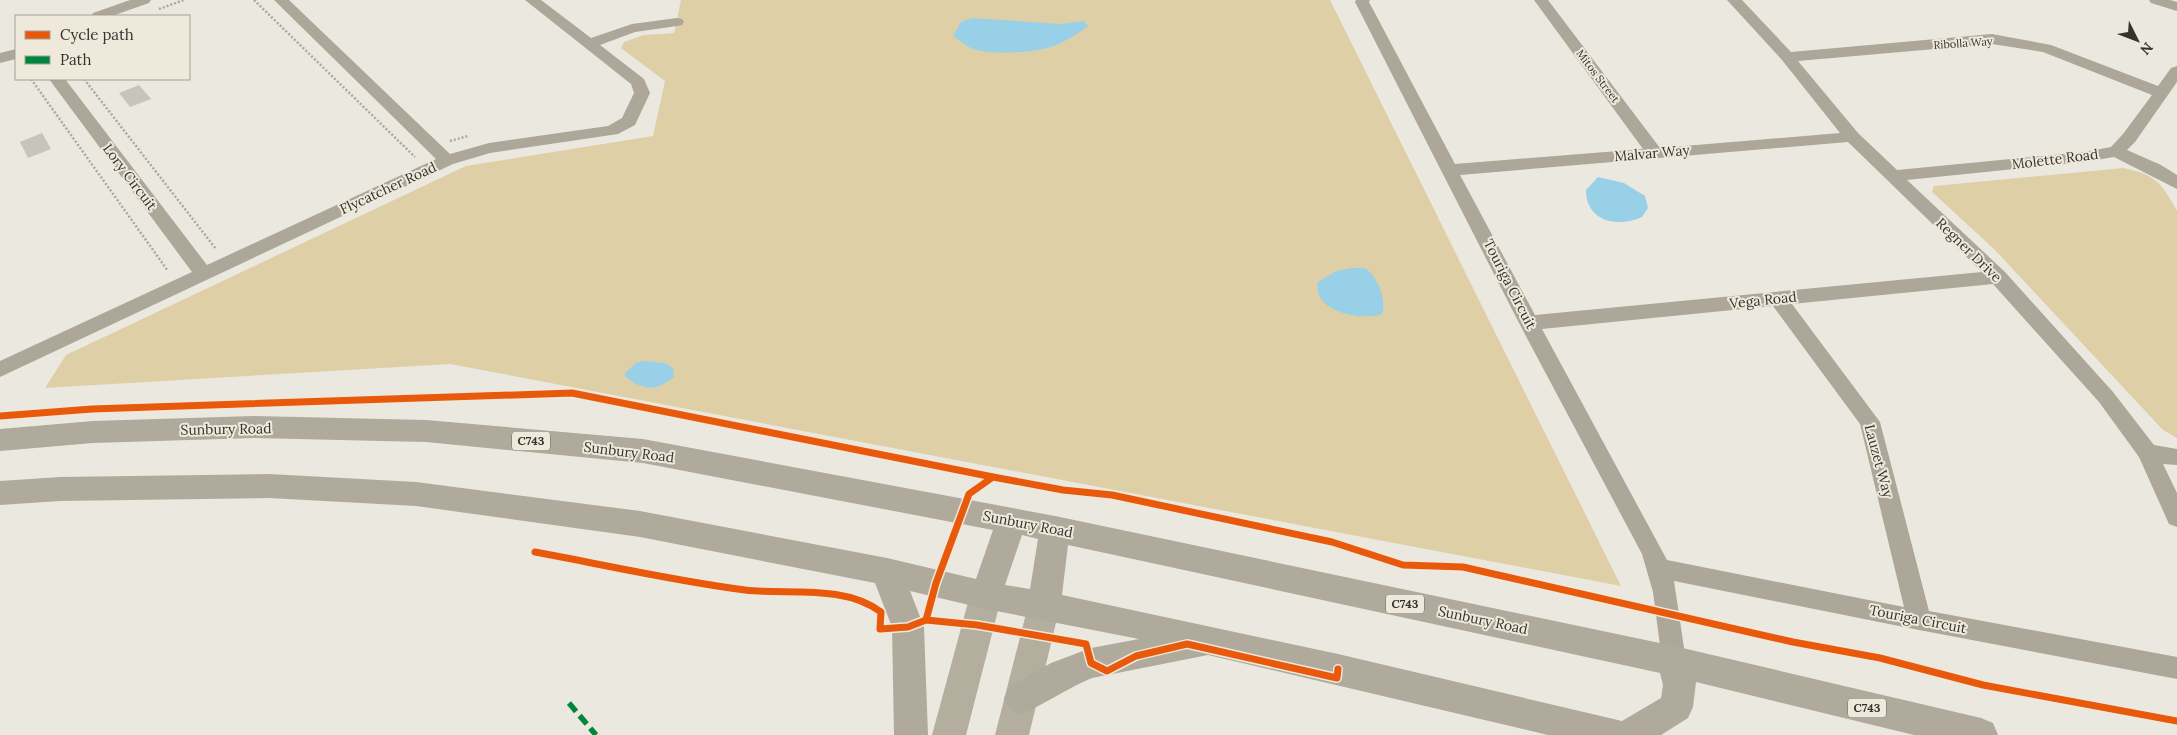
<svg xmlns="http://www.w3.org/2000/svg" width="2177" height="735" viewBox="0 0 2177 735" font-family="Lora,serif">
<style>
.green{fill:#dfcfa7}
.water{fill:#98d0e7}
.building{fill:#c7c4be}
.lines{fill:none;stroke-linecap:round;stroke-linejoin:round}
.path{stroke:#ada89f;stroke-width:2.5;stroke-dasharray:2 2;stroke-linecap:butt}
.street{fill:#aca798;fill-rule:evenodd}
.secondary{fill:#b4ae9f;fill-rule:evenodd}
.primary{fill:#afaa9c;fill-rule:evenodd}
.quiet{stroke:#00873e;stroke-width:5.5;stroke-dasharray:11 5.5;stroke-linecap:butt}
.cycleway-casing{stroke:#efe9dc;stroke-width:10}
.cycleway{stroke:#e8590c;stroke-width:7}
.labels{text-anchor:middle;stroke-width:4;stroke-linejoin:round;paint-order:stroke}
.far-street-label{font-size:11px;fill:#35332e;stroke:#efe9dc}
.shield{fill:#efe9dc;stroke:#6d6a62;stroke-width:1}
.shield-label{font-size:12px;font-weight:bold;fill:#35332e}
.street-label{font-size:14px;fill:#35332e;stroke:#efe9dc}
</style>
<rect width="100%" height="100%" fill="#ebe8e0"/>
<path class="green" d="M681,0h649l291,586 -1171,-222 -405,24 21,-33 400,-189 187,-30 12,-55 -44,-33 3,-6 20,-7 30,-2z
M2123,168c33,7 38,14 54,43v227l-14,-8 -169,-181 -62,-57 2,-6z"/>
<path class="water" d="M972,18l89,6 23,-3 4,5c-12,9 -23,16 -37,21 -20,6 -59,8 -78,2 -7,-3 -14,-9 -20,-13l8,-14z
M1598,177l26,6 21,13 3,12 -6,9c-24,11 -56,5 -56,-27z
M1352,268h13c12,8 22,31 17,46 -21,7 -70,-2 -64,-32l18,-11z
M643,361l22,2 8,5 1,9c-18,15 -31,14 -49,-1v-3l11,-10z"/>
<path class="building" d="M139,85l12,14 -21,8 -11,-14z
M42,133l9,16 -23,9 -8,-16z"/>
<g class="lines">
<path class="path" d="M254,0l161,157
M159,9l25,-9
M31,79l137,192
M84,79l132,170
M450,141l18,-5"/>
<path class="street" d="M130,0h21l-2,3 -37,13h-21l2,-3z
M274,0h15l161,154 39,-11 119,-17 14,-8 12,-25 -3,-9 -106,-84h16l50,38 41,-14 45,-6 5,1 2,3 -2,3 -5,1 -42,6 -35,13 44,34 6,14 -15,32 -17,9 -128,19 -37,11 -453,213v-16l192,-89 -143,-193h16l142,186 229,-106z
M1356,0h14l-1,2 86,162 188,-15 -109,-149h14l112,148 180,-15 -58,-73 -55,-60h15l49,52 201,-18 59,11 107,41 13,-18 6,-2v16l-42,60 -8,8 34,15 16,10v14l-63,-32 -30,5 -177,18 98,92 108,120 41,53 23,4v16l-14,-1 14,29v34l-8,-3 -30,-67 -40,-55 -106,-118 -201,20 88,118 49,189 248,46v22l-258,-49 -245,-49 12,80 -3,8 -9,3 -9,-3 -3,-8 -9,-69 -11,-38 -123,-231 -164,-321zM1992,44l51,8 109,43 -29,39 -12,13 -27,5 -187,18 -39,-37 -60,-72zM1848,142l134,130 -447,43 -75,-140zM1773,306l87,118 44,183 -237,-47 -125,-231z
M2149,0h21l7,2v9l-26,-8z
M16,49v10l-16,4v-10z"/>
<path class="secondary" d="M986,581l11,4 5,10 -36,140h-34l38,-140 5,-10z
M1044,592l11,4 5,10 -31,129h-34l33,-129 5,-10z"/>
<path class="primary" d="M254,416l172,4 217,19 412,77 619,130 307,72 12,5 5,12h-84l-218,-53 -3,25 -5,11 -27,17h-113l-340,-80 -116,23c-25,10 -46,26 -71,36l-12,-5 -5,-11 5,-11 42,-24 40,-15 48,-9 -153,-30 -76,-18 14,36 4,108h-34l-2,-108 -17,-44 -235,-46 -224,-31 -147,-8 -209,3 -60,4v-24l60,-4 209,-3 147,8 224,29 247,47 89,21 17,-49 -350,-67 -217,-21 -172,-4 -161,5 -93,8v-22l93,-8zM1022,535l16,4 -8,50 -25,-4zM1068,545l592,128 3,12 -2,13 -39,23 -284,-67 -276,-59z"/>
<path class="quiet" d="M569,703l27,32"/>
<g class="cycleway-casing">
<path id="cycleway" d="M0,416l92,-7 480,-16 421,84 70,13 49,5 220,47 71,23 60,2 330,75 87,16 103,27 194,36
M535,552c70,13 140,29 210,38 43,5 99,-6 136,22l-1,17 28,-2 18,-7 51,5 109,19 5,19 16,8 29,-15 51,-12 150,34 1,-9
M926,620l10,-37 33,-89 24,-17"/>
</g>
<use href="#cycleway" class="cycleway"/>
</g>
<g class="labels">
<g class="far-street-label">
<text transform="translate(1963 43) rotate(-4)" y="4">Ribolla Way</text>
<text transform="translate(1598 76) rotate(53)" y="4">Mitos Street</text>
</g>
<g class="shield">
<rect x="512" y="431.5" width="38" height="19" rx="4"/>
<rect x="1386" y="594.5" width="38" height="19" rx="4"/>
<rect x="1848" y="698.5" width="38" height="19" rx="4"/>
</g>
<g class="shield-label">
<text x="531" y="445">C743</text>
<text x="1405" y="608">C743</text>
<text x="1867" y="712">C743</text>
</g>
<g class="street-label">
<text transform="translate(1652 153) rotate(-5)" y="5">Malvar Way</text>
<text transform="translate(2055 159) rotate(-7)" y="5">Molette Road</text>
<text transform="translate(130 177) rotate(53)" y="5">Lory Circuit</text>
<text transform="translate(388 188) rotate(-25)" y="5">Flycatcher Road</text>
<text transform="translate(1969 250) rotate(44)" y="5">Regner Drive</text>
<text transform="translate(1510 284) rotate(63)" y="5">Touriga Circuit</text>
<text transform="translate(1763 300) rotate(-6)" y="5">Vega Road</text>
<text transform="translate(226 429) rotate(-1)" y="5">Sunbury Road</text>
<text transform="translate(629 452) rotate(7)" y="5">Sunbury Road</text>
<text transform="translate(1879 461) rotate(75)" y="5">Lauzet Way</text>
<text transform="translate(1028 524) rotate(11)" y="5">Sunbury Road</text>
<text transform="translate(1918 619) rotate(11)" y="5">Touriga Circuit</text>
<text transform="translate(1483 620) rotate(12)" y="5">Sunbury Road</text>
</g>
</g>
<rect x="15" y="15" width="175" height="65" fill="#efe9dc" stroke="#a5a096"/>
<rect x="25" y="31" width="25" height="8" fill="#e8590c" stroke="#a5a096"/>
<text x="60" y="40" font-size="15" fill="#35332e">Cycle path</text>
<rect x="25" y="56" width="25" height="8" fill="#00873e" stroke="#a5a096"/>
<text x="60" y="65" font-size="15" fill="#35332e">Path</text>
<g transform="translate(2137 40) rotate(132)" stroke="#efe9dc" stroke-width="4" paint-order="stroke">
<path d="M0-4L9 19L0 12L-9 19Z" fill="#35332e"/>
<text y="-8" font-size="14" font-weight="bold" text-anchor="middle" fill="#35332e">N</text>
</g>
</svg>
